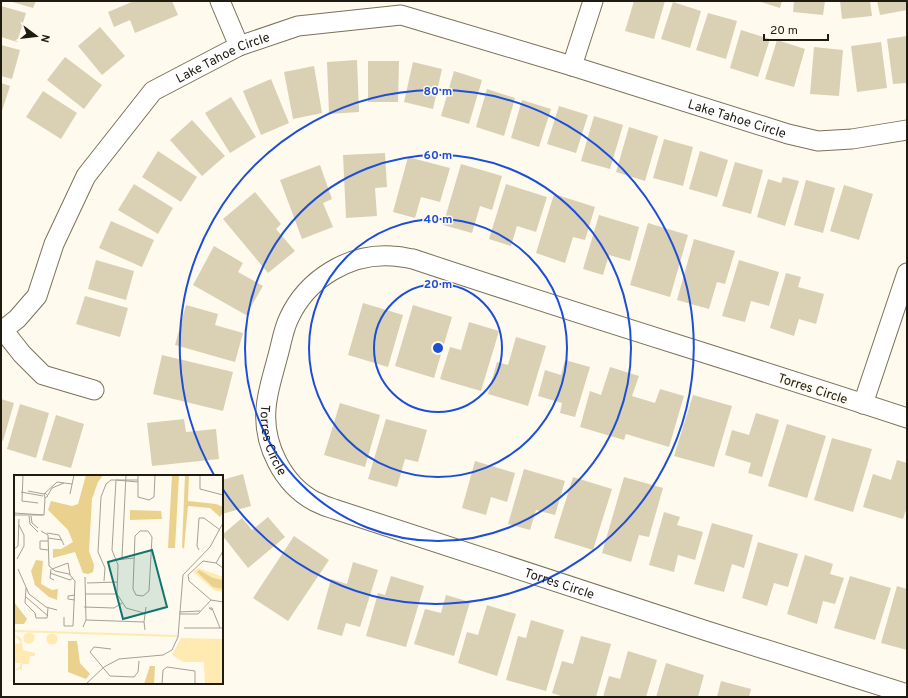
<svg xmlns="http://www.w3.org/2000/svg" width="908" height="698" viewBox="0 0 908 698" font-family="Overpass,sans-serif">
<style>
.building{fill:#dad0b4}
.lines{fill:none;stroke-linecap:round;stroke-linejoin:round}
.minor-casing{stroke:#7a7158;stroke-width:21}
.minor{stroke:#fff;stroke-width:19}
.ring{fill:none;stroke:#1d4ed8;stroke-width:2}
.labels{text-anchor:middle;stroke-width:3;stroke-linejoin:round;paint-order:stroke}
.street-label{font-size:13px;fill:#1f1b11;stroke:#fefaee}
.inset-road{fill:none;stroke:#a5a196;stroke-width:1}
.view{fill:#0f766e;fill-opacity:0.15;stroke:#0f766e;stroke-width:2}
.inset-edge{fill:none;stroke:#1f1b11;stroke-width:2}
.centre{fill:#1d4ed8;stroke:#fefaee;stroke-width:2}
.ring-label{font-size:12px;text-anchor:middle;font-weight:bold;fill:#1d4ed8;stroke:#fefaee;stroke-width:3;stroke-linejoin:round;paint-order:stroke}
</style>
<rect width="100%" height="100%" fill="#fefaee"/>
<path class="building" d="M9,1h27l-3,7z
M134,1h38l6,14 -43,18 -5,-13 -16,7 -6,-15z
M634,1h31l-11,38 -29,-8z
M758,1h24l-2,7z
M794,1h31l-2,14 -30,-3z
M840,1h30l2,15 -30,3z
M877,1h30v9l-27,5z
M673,2l28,9 -11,37 -29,-9z
M1,6l25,7 -9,29 -16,-5z
M708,13l29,8 -11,38 -30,-9z
M100,27l25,29 -23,19 -24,-29z
M741,30l29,9 -12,38 -28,-9z
M907,36v47l-14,1 -6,-45z
M777,40l28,9 -11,38 -29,-8z
M881,42l6,46 -30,4 -6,-46z
M1,45l19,5 -8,29 -11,-3z
M814,47l29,3 -4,46 -29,-2z
M65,57l37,28 -18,24 -37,-29z
M357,60l2,52 -30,2 -2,-52z
M368,61h31l-1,41h-30z
M413,62l29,7 -9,40 -29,-7z
M314,66l8,47 -29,6 -9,-47z
M454,71l28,9 -13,44 -28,-8z
M271,79l18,44 -28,12 -18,-44z
M1,83l9,3 -9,28z
M487,89l28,9 -11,38 -28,-9z
M43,91l34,22 -16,26 -35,-22z
M231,97l25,40 -26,16 -25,-40z
M522,100l29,9 -12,38 -28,-9z
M559,106l29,9 -12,38 -29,-9z
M594,116l29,9 -13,44 -29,-8z
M192,120l33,36 -23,20 -32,-36z
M629,127l29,9 -13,45 -29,-9z
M664,139l29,8 -10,39 -30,-8z
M158,151l39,26 -16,25 -39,-25z
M700,151l28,9 -11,37 -28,-8z
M385,153l2,34 -12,1 2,28 -31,2 -3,-63z
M408,157l42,11 -10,34 -19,-5 -6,21 -22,-6z
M735,162l28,8 -12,44 -29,-8z
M461,164l41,12 -10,34 -12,-4 -8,27 -29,-8z
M320,165l12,34 -9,4 10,24 -31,12 -22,-59z
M783,177l16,4 -14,45 -28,-9 11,-38 13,4z
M806,180l29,8 -12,45 -29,-8z
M134,184l39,24 -15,26 -40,-24z
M506,184l41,13 -11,35 -19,-6 -6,20 -22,-7z
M844,185l29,9 -14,46 -29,-9z
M255,192l26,32 -5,5 19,22 -27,22 -45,-54z
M554,194l41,13 -10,33 -12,-3 -8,26 -29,-10z
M599,215l40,12 -9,34 -21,-6 -6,20 -20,-6z
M111,221l43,19 -12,27 -43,-19z
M648,223l40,12 -18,62 -40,-12z
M694,239l41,12 -10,33 -8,-2 -8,27 -32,-9z
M214,246l29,17 -5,9 25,14 -17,29 -53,-30z
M96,260l38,11 -8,29 -38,-11z
M739,260l40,12 -10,34 -18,-5 -6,21 -23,-6z
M786,273l15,4 -3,10 26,7 -8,30 -17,-5 -5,17 -24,-8z
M85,296l43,12 -8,29 -44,-13z
M363,303l40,12 -15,52 -40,-12z
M186,305l32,9 -3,11 28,8 -8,29 -60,-17z
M413,305l39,12 -18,61 -39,-12z
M469,322l30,9 -18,60 -41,-12 10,-32 11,3z
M516,337l30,9 -18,60 -40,-12 9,-32 11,3z
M162,355l71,17 -10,39 -70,-17z
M565,360l25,7 -15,50 -15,-4 2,-10 -24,-7 7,-26 16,5z
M610,367l29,9 -7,20 23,7 5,-14 24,7 -15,51 -43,-13 -2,6 -44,-13 10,-36 11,4z
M693,395l39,11 -18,61 -40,-11z
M1,399l13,4 -11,38 -2,-1z
M340,403l40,12 -15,52 -41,-12z
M20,404l29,9 -13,45 -29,-9z
M756,413l23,7 -17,57 -14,-4 3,-10 -26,-8 7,-25 17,5z
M56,415l28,9 -13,44 -29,-8z
M184,419l2,13 30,-3 3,30 -67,7 -5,-43z
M386,419l41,11 -9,32 -13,-3 -8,28 -29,-8z
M787,424l39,12 -19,62 -39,-12z
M832,438l40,11 -19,63 -39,-12z
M897,460l10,3v44l-4,12 -40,-12 10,-33 18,6z
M475,461l40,12 -8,29 -16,-5 -5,18 -24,-7z
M524,469l41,12 -10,34 -19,-5 -6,20 -22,-6z
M243,474l8,32 -29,8v-34z
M573,477l39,12 -19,61 -39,-12z
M624,477l39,11 -14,49 -10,-2 -8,27 -29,-9z
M664,512l16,5 -3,8 26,7 -8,28 -17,-5 -4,17 -25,-7z
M268,517l17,20 -37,31 -26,-33 20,-17 10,12z
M712,523l41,12 -9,33 -12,-4 -8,28 -30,-8z
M294,536l35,24 -41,61 -35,-23z
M758,542l40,12 -10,33 -14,-4 -7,23 -25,-8z
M805,555l28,9 -3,10 14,4 -9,26 -12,-3 -6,23 -30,-10z
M353,562l25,8 -18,57 -14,-4 -4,13 -25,-7 14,-50 16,5z
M391,576l33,10 -18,61 -40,-11 12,-43 7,2z
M850,576l41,12 -16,52 -41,-12z
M897,586l10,3v61l-26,-7z
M446,595l24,7 -16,54 -40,-12 11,-35 16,4z
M487,605l29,9 -19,62 -39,-13 9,-31 11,3z
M531,620l33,10 -18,61 -40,-11 12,-44 8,2z
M581,636l30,8 -15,53h-32l-12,-4 10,-32 11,3z
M628,651l29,9 -11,37h-43l6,-21 11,3z
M666,663l38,12 -6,22h-42z
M721,681l30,8 -2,8h-32z"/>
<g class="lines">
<g class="minor-casing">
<g id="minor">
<path d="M220,1l19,45"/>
<path d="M572,66l21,-65"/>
<path d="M1,330h2l19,24 21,21 51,15"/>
<path id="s1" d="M3,330l14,-11 20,-23 17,-52 32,-68 67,-85 86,-45 59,-20 103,-11 171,51 216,68 30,7 34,-2 55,-9"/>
<path d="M863,404l44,-131"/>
<path id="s2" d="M907,418c-164,-54 -330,-104 -494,-159 -7,-1 -14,-3 -21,-3 -43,-3 -85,23 -103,62 -6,12 -8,28 -12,41 -4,16 -10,33 -11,50 -3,36 17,75 48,92 6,3 13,6 20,8l373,122 200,63"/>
</g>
</g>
<use href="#minor" class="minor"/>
</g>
<g class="ring">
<circle cx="438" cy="348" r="64"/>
<circle cx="438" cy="348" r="129"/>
<circle cx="438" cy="348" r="193"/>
<path d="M214 475A257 257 0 1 1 222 488"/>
</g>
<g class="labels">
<g class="street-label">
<text dy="5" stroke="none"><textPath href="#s1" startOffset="364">Lake Tahoe Circle</textPath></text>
<text dy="5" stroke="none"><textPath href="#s1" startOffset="901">Lake Tahoe Circle</textPath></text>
<text transform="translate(813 388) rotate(18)" y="5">Torres Circle</text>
<text dy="5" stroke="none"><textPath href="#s2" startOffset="794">Torres Circle</textPath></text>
<text dy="5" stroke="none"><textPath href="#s2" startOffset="1130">Torres Circle</textPath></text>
</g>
</g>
<g transform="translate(14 475)">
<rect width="209" height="209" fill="#fefaee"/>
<path d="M184,93l25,9v15l-9,-2 -21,-18zM0,155l164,5v2l-164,-5zM9.5 163a5.5 5.5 0 1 1 11 0a5.5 5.5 0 1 1-11 0ZM32.5 164a5.5 5.5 0 1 1 11 0a5.5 5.5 0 1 1-11 0ZM0,159l7,4 2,12 12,3v3h-5l-1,8h-7v7l-2,-2 -6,2 6,-5 1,-10 -1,7h-6v-19l7,-1zM167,163l42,1v45h-18l-1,-22h-21l-11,-7z" fill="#ffeab2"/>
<path d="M72,0h17l-5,7 -6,17 -3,52 5,14 -1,7 -5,2 -5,-1 -8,-21 -22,6v-9h8l12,-7 -5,-12 -20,-20 3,-9 21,5 6,-2zM158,0h7l-4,73h-7zM171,0h4l-1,26 28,3 7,3v6l-3,4 -10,-9 -22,-2 -4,43 -2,-2zM116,35l31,1 1,8 -32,1zM22,85l7,1 -2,23 11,6 6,-1 -1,11 -8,-3 -14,-12 -4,-14zM185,95l14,8 10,2v9l-10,-2 -16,-15zM0,127l13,17 -3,5h-10zM54,166h9l3,22 10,11 -4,5 -18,-7zM136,191h5l-1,18h-10z" fill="#ead18d"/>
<path class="inset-road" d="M9,0l-1,26 16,2M124,0v22l11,3 5,-3 1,-22M186,0v14l23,6M102,5l-4,70 6,15 -1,29 9,14 18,5M102,5l22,2M14,16l16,3M7,17l22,4M31,18l3,3 -3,2 -1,-4 13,-12 15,2M56,19l4,-19M34,20l4,-7 12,-5M0,38l30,2M0,40h29M30,40l1,-17M15,41l1,8 8,8M17,41l1,7 6,5M27,56l7,4 1,31 6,5 14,3 6,7 -2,45h-9v-9M126,56h8l4,6 -3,54 -6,5 -7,-1 -3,-6 2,-53zM33,58l12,2 5,10M34,63l14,2M0,74l4,-3 1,-27M34,75l-8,-1v-8h8M185,75l-2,-4 2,-28h5l16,12M108,82l4,-82M3,84l7,-13v-11l-5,-10M102,85l18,-2M202,88l7,-12M4,94l11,25 17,13 11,3M37,94l-1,9 4,2M38,94l16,-6 2,12M36,98l20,7 3,-2M90,106l1,-13 -7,-16 3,-55 5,-13 5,-4h27M73,108l31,-1M12,113l-1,15 10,10 1,5h11l1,-10M71,119h32M12,122l22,19M61,125l-7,-1v-3l7,-1M197,125l-22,-19 -1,-6 15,-14 13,2 7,5M70,132l30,1 8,-5M198,135l-3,-2h3l8,20M165,137l21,-1M165,139h19l13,-14 12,2M72,145l58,2M69,152l3,-7 -1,-43M170,153h39M131,155l-1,-8 2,-15M97,174l-17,-2 -4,5 20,24 24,1 4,-5 1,-11M72,209l18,-17 15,-8 44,-4 9,-5 6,-13 5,-62 27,-28 13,-24M148,209l1,-14 4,-3 28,4v13"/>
<path class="view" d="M138,75l15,57 -44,12 -15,-57z"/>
<rect width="209" height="209" class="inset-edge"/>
</g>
<circle cx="438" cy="348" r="6" class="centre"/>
<g class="ring-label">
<text x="438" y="95">80 m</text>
<text x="438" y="159">60 m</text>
<text x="438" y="223">40 m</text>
<text x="438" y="288">20 m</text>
</g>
<rect width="908" height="698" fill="none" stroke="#1f1b11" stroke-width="4"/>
<g transform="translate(36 36) rotate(105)" stroke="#fefaee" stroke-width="3" paint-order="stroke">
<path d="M0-3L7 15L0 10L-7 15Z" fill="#1f1b11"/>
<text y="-6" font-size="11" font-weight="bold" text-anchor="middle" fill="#1f1b11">N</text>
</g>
<path d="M764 34v6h64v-6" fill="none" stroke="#1f1b11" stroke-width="2"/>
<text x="770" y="34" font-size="12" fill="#1f1b11" stroke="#fefaee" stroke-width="3" paint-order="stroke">20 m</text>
</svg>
